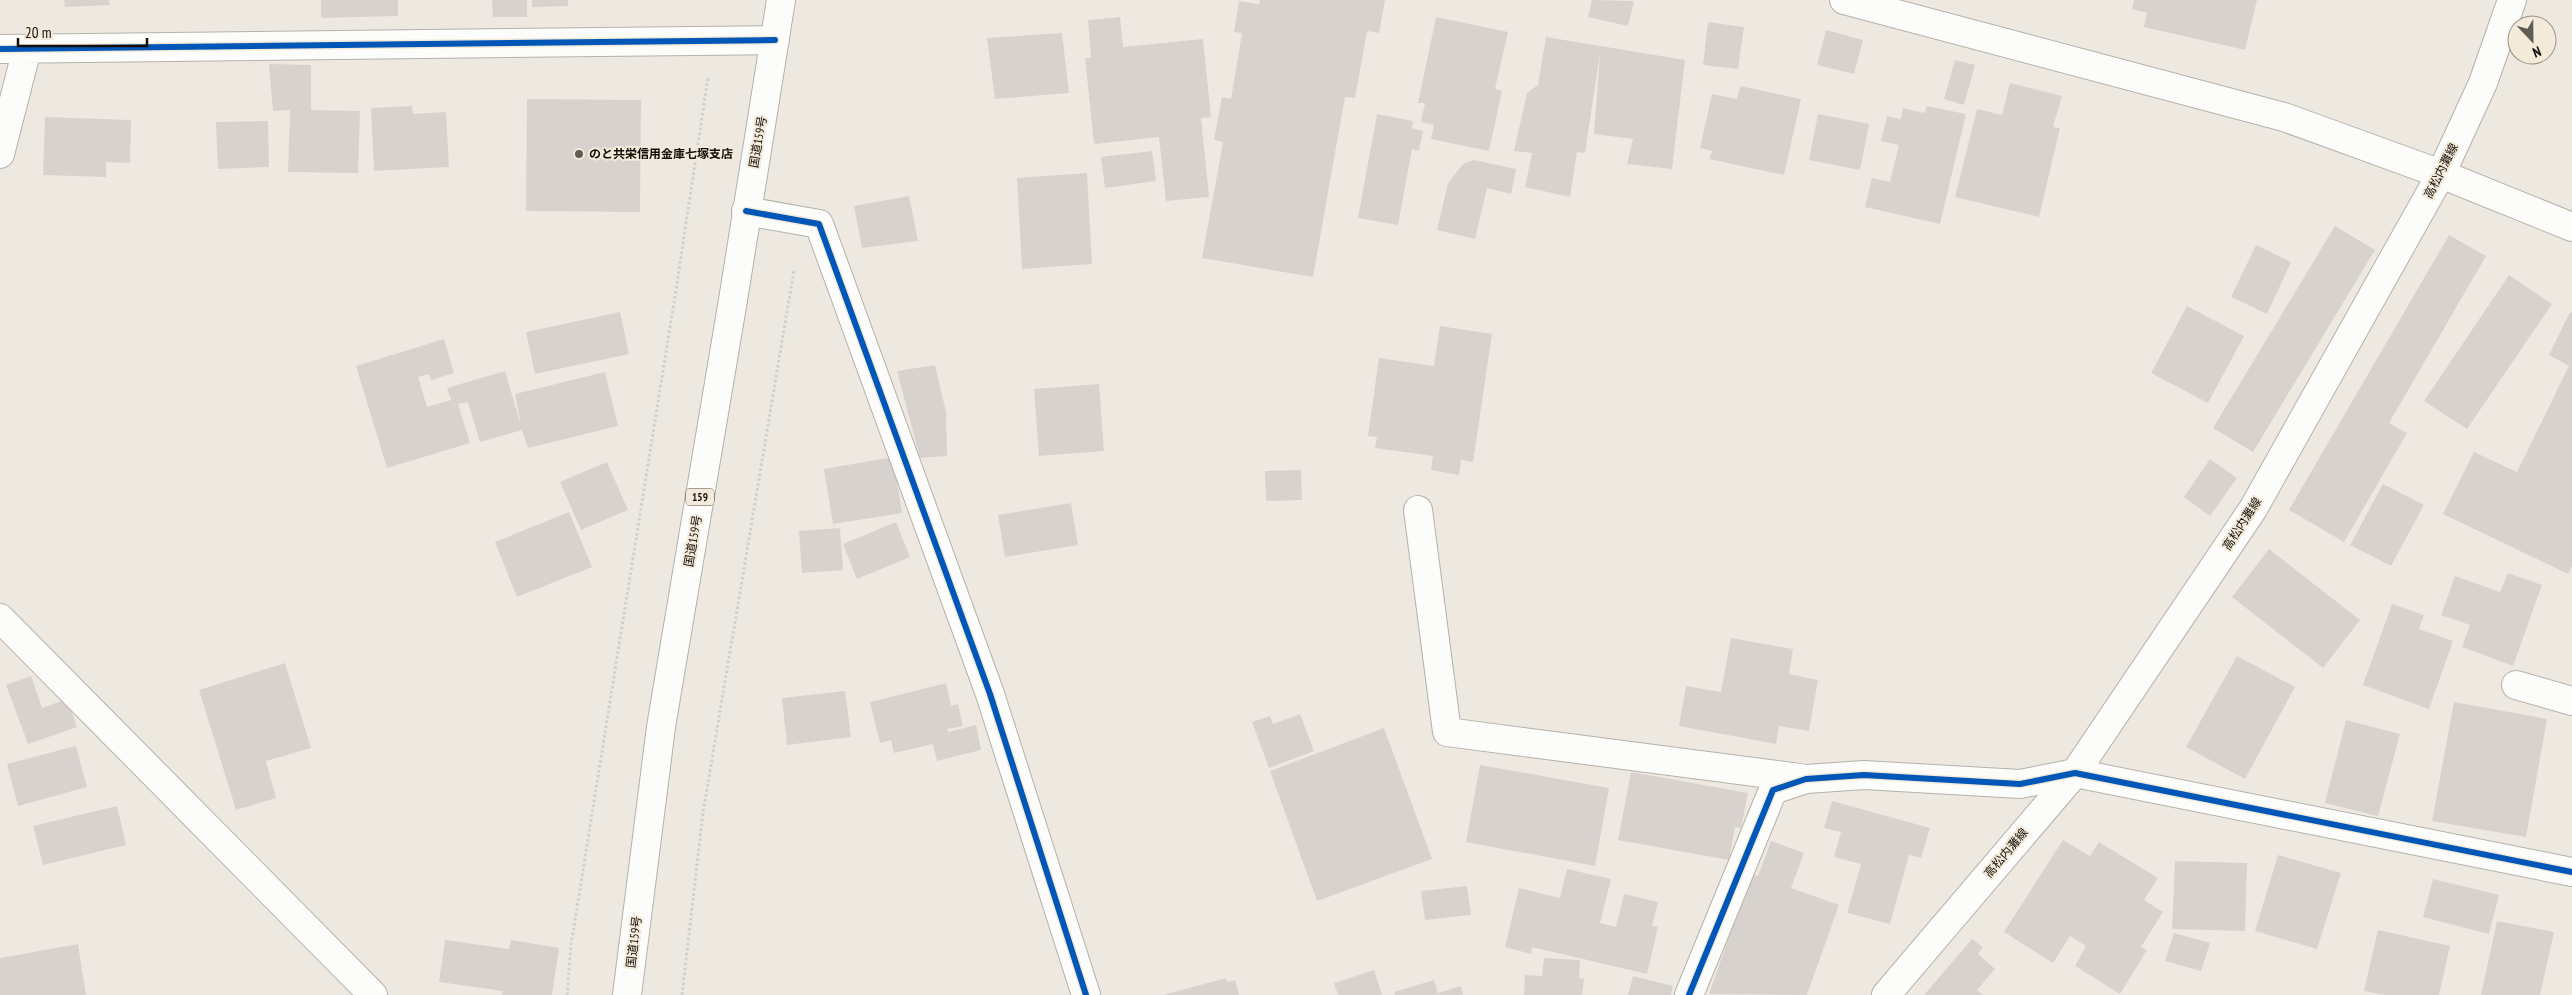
<svg xmlns="http://www.w3.org/2000/svg" width="2572" height="995" viewBox="0 0 2572 995" font-family="'PT Sans Narrow','Noto Sans JP',sans-serif">
<style>
.building{fill:#d8d2cf}
.lines{fill:none;stroke-linecap:round;stroke-linejoin:round}
.minor-casing{stroke:#b5b1ab;stroke-width:30}
.major-casing{stroke:#b5b1ab;stroke-width:30}
.highway-casing{stroke:#b5b1ab;stroke-width:30}
.path{stroke:#d0cfcc;stroke-width:3;stroke-dasharray:2.5 2.5;stroke-linecap:butt}
.minor{stroke:#fcfcfa;stroke-width:28}
.major{stroke:#fcfcfa;stroke-width:28}
.highway{stroke:#fcfcfa;stroke-width:28}
.cycleway-casing{stroke:#f4eada;stroke-width:9}
.cycleway{stroke:#0057b8;stroke-width:6}
.poi-dot{fill:#5f5b55;stroke:#f4eada;stroke-width:2}
.labels{text-anchor:middle;stroke-width:4;stroke-linejoin:round;paint-order:stroke}
.shield{fill:#f4eada;stroke:#565148;stroke-width:1}
.shield-label{font-size:11px;font-weight:bold;fill:#120f0a}
.street-label{font-size:12px;fill:#120f0a;stroke:#f4eada}
.poi-label{font-size:12px;font-weight:bold;fill:#120f0a;stroke:#f4eada;text-anchor:start}
</style>
<rect width="100%" height="100%" fill="#eee9e0"/>
<path class="building" d="M64,0h45l1,5 -45,2z
M321,0h77v16l-77,2z
M492,0h35v17h-34z
M532,0h36v6l-36,1z
M1260,0h125l-6,33 -12,-2 -12,67 -10,-1 -32,180 -111,-19 21,-116 -9,-2 8,-43 9,2 11,-66 -8,-1 5,-31 20,3z
M1592,0l42,1 -6,25 -40,-9z
M2134,0h123l-12,50 -101,-23 3,-14 -15,-4z
M1120,17l3,30 80,-8 8,78 -10,1 8,79 -43,4 -7,-64 -65,7 -9,-86h6l-3,-38z
M1436,17l72,15 -13,57 7,2 -13,60 -58,-12 3,-14 -13,-3 4,-19h-7z
M1708,22l36,5 -6,42 -35,-4z
M1826,30l37,10 -9,34 -37,-9z
M1062,33l7,60 -74,6 -8,-61z
M1546,37l139,23 -13,109 -45,-5 6,-25 -39,-5 6,-81 -15,100 -8,-1 -7,45 -45,-10 7,-34 -18,-2 13,-58 11,-8z
M1955,60l20,5 -11,40 -20,-6z
M269,64l42,1v45l49,1 -2,62 -70,-1 2,-62 -17,1z
M2010,83l52,13 -9,31 7,1 -21,89 -84,-20 22,-88 25,6z
M1740,86l61,13 -17,76 -75,-16 3,-8 -12,-3 12,-54 25,5z
M527,99l114,1 -1,112 -114,-1z
M412,106l1,8 33,-2 3,55 -75,4 -3,-63z
M1927,106l39,8 -26,110 -75,-17 7,-29 18,4 9,-37 -18,-4 6,-25 14,3 2,-11 21,5z
M1377,114l36,7 -1,7 11,3 -4,20 -7,-2 -14,76 -40,-7z
M1818,114l51,10 -9,46 -51,-10z
M45,117l86,3 -1,43 -24,-1v15l-63,-2z
M268,121l1,46 -51,2 -2,-47z
M1152,151l4,30 -51,7 -4,-31z
M1474,160l42,9 -5,25 -24,-6 -12,51 -38,-9 11,-47 15,-19z
M1087,173l5,91 -70,5 -5,-91z
M909,196l9,45 -56,7 -8,-42z
M2335,226l40,24 -122,202 -40,-24z
M2449,235l37,21 -97,167 18,10 -63,109 -55,-32z
M2256,245l35,17 -24,52 -36,-17z
M2509,275l43,29 -85,125 -43,-28z
M2187,306l57,30 -36,67 -57,-30z
M620,312l9,42 -94,20 -9,-42z
M2570,312l2,1v253l-4,8 -125,-60 31,-62 43,20 52,-106 -20,-11z
M1440,326l52,8 -19,128 -12,-2 -2,15 -28,-5 2,-14 -58,-8 2,-11 -9,-1 11,-78 55,8z
M444,339l10,34 -23,7 -2,-6 -11,3 9,30 24,-7 -4,-12 58,-17 16,55 -6,-32 90,-22 13,54 -90,22 -6,-18 -42,12 -12,-40 -10,2 12,39 -83,25 -31,-102z
M935,365l11,47 1,44 -27,2 -23,-87z
M1099,384l5,67 -65,5 -5,-67z
M893,457l9,56 -69,11 -9,-55z
M2210,459l27,19 -27,38 -26,-19z
M607,462l21,48 -47,20 -21,-48z
M1301,470l1,30 -36,1 -1,-30z
M2383,484l41,21 -33,61 -41,-21z
M1071,503l7,42 -73,12 -7,-42z
M569,512l23,55 -75,30 -22,-55z
M896,522l14,35 -53,22 -14,-35z
M840,528l3,42 -41,3 -3,-42z
M2269,549l91,71 -37,48 -91,-71z
M2508,573l34,12 -29,81 -51,-19 8,-22 -29,-10 14,-39 45,16z
M2392,604l32,11 -5,14 34,12 -24,68 -66,-24z
M1731,638l62,11 -4,25 29,6 -9,51 -30,-5 -3,18 -97,-18 7,-40 35,6z
M2237,656l58,31 -50,92 -59,-32z
M285,663l26,85 -45,13 10,37 -40,12 -37,-120z
M31,676l11,32 25,-9 10,28 -49,17 -22,-59z
M946,683l5,23 7,-2 5,22 -16,3 1,3 28,-7 5,25 -44,11 -4,-17 -39,9 -3,-13 -11,3 -10,-41z
M845,691l6,46 -64,8 -5,-47z
M2454,702l93,17 -21,118 -94,-16z
M1300,714l14,37 -45,17 -17,-46 18,-6 3,8z
M2346,720l54,14 -22,82 -53,-13z
M1384,728l48,131 -115,42 -47,-130z
M76,746l11,41 -69,19 -11,-42z
M1480,765l129,23 -14,78 -129,-24z
M1631,772l117,21 -7,35 -6,-1 -6,33 -111,-20z
M1832,801l98,27 -9,30 -12,-3 -19,69 -43,-11 14,-49 -27,-7 7,-25 -17,-4z
M117,806l9,39 -83,20 -10,-39z
M2063,840l27,16 9,-14 59,36 -14,22 19,12 -22,35 6,3 -27,44 -45,-28 11,-20 -16,-10 -17,27 -49,-31z
M1771,841l33,12 -13,35 48,17 -32,90 -98,-1 42,-120 7,2z
M2278,855l63,18 -24,76 -62,-18z
M2175,861l72,2 -2,68 -73,-2z
M1567,869l44,10 -11,44 16,4 8,-33 34,8 -6,24 6,1 -11,47 -115,-27 -1,7 -26,-7 14,-59 41,10z
M2433,879l66,16 -10,39 -66,-17z
M1467,886l4,29 -46,5 -4,-29z
M2497,921l57,11 -14,63h-59z
M2378,930l72,16 -11,49h-54l-21,-4z
M2174,933l36,10 -9,28 -36,-10z
M1972,939l11,8 -5,7 17,15 -18,21 6,5h-59z
M445,940l64,9 2,-9 48,8 -7,47h-50l1,-4 -64,-9z
M78,944l8,51h-86v-37z
M1544,958l36,2 -1,18 5,1 -2,16h-58l1,-20 17,1z
M1374,970l8,25h-44l-4,-12z
M1633,976l40,10 -2,9h-43z
M1226,978l1,4 8,-2 4,15h-76z
M1434,980l4,13 23,-7 2,9h-68l-1,-3z"/>
<g class="lines">
<g class="minor-casing">
<path id="minor" d="M1844,0l440,117 157,57 131,53
M0,49l775,-9
M0,154l27,-105
M746,211l73,13 171,470 96,301
M1418,510l29,222 353,46
M0,618l373,377
M2516,685l56,16
M1689,995l84,-205 33,-11 58,-4 156,9 55,-11 497,99"/>
</g>
<g class="major-casing">
<path id="major" d="M1886,995l189,-222 178,-264 188,-335 42,-91 29,-83"/>
</g>
<g class="highway-casing">
<path id="highway" d="M627,995l34,-268 72,-427 48,-300"/>
</g>
<path class="path" d="M567,995l4,-50 105,-655 32,-213
M682,995l21,-182 91,-543"/>
<use href="#minor" class="minor"/>
<use href="#major" class="major"/>
<use href="#highway" class="highway"/>
<g class="cycleway-casing">
<path id="cycleway" d="M0,49l775,-9
M746,211l73,13 171,470 96,301
M1689,995l84,-205 33,-11 58,-4 156,9 55,-11 497,99"/>
</g>
<use href="#cycleway" class="cycleway"/>
</g>
<circle class="poi-dot" cx="579" cy="154" r="5"/>
<g class="labels">
<rect class="shield" x="686" y="488.5" width="28" height="17" rx="4"/>
<g class="shield-label">
<text x="700" y="501">159</text>
</g>
<g class="street-label">
<text transform="translate(758 142) rotate(-80)" y="4">国道159号</text>
<text transform="translate(2441 171) rotate(-63)" y="4">高松内灘線</text>
<text transform="translate(2242 524) rotate(-57)" y="4">高松内灘線</text>
<text transform="translate(693 541) rotate(-80)" y="4">国道159号</text>
<text transform="translate(2006 853) rotate(-50)" y="4">高松内灘線</text>
<text transform="translate(634 942) rotate(-83)" y="4">国道159号</text>
</g>
<g class="poi-label">
<text x="589" y="158">のと共栄信用金庫七塚支店</text>
</g>
</g>
<g transform="translate(2532 40) rotate(158)"><circle r="24" fill="#f4eada" stroke="#9a9287"/>
<path d="M0-4L9 19L0 12L-9 19Z" fill="#5f5b55"/>
<text y="-8" font-size="14" font-weight="bold" text-anchor="middle" fill="#120f0a">N</text>
</g>
<path d="M18 38v8h129v-8" fill="none" stroke="#120f0a" stroke-width="2.5"/>
<text x="25" y="38" font-size="15" fill="#120f0a" stroke="#f4eada" stroke-width="4" paint-order="stroke">20 m</text>
</svg>
